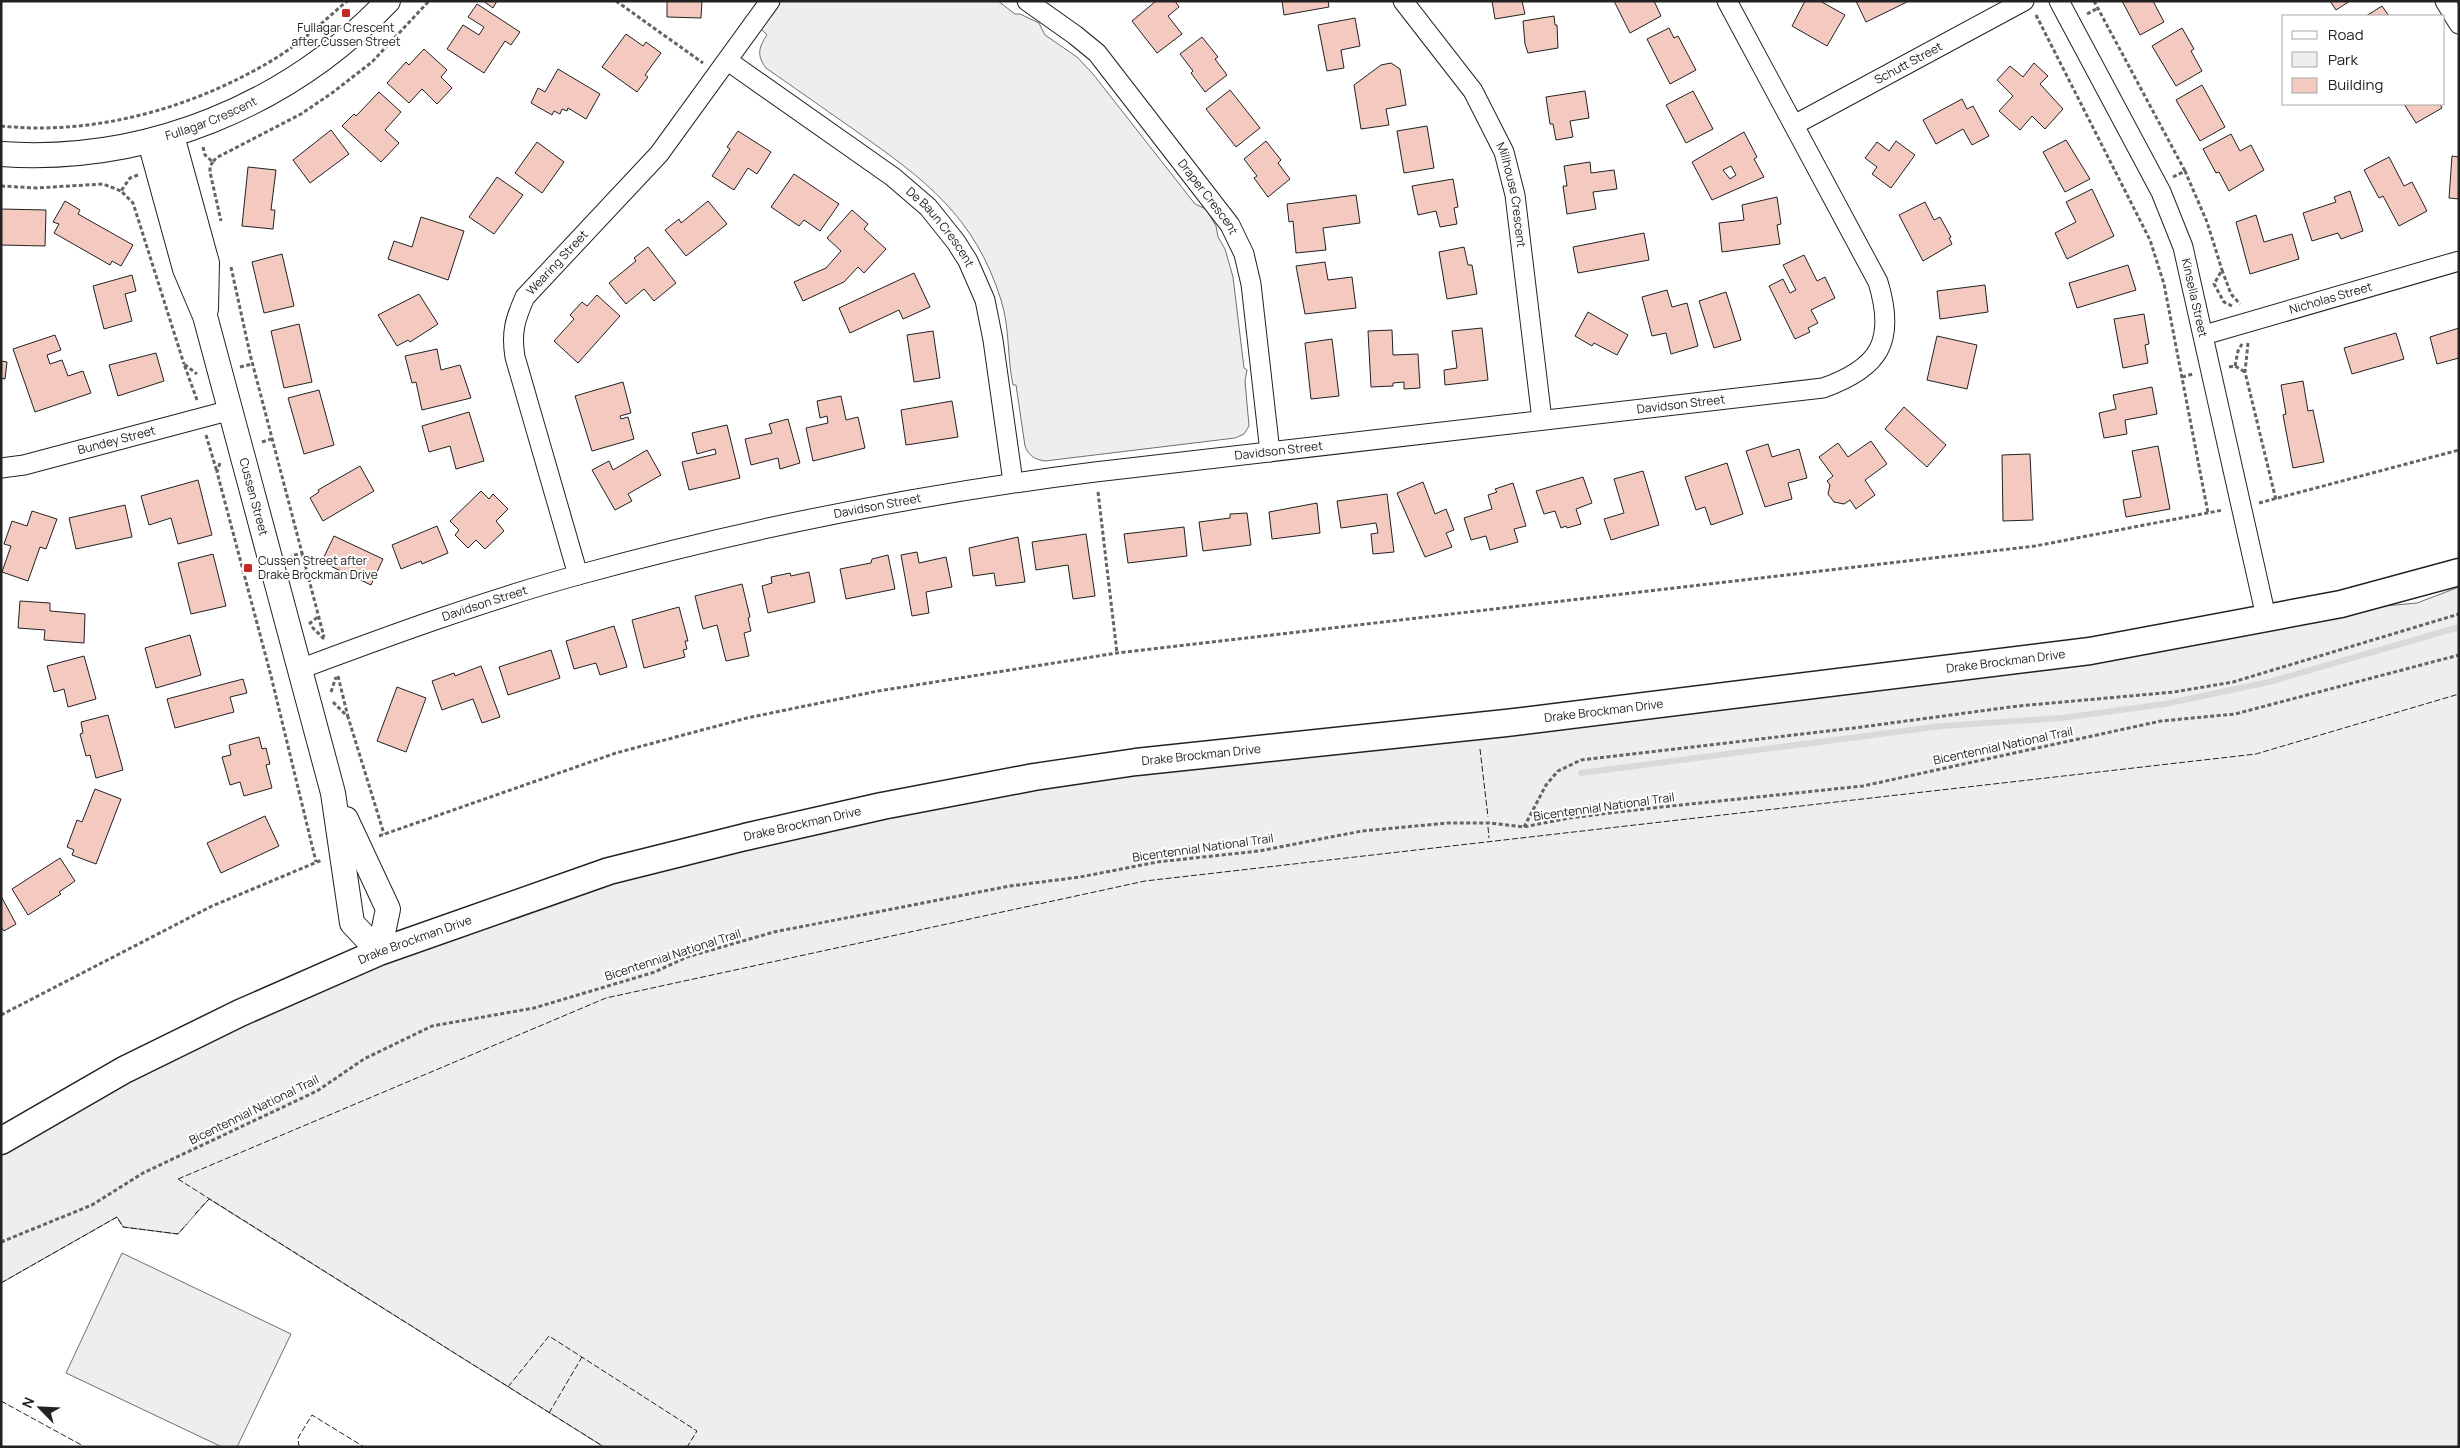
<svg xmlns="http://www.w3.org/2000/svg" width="2460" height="1448" viewBox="0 0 2460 1448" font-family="Manrope,sans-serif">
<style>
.green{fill:#eee;stroke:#6f6f6f}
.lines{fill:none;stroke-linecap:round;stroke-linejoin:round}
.stream{stroke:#d9d9d9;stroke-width:6}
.building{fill:#f3c9c0;stroke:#222;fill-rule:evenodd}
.minor-casing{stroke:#222;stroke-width:21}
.tertiary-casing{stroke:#222;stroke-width:26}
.secondary-casing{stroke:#222;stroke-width:29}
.path{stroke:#646464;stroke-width:3;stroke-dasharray:4 2.5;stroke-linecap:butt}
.minor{stroke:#fff;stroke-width:19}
.tertiary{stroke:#fff;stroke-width:24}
.secondary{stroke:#fff;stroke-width:26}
.fence{stroke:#222;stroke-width:1;stroke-dasharray:6 2.5;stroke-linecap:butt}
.poi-dot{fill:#c62828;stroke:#fff;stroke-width:2}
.labels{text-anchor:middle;stroke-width:4;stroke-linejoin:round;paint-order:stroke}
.poi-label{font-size:12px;fill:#222;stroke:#fff}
.street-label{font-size:12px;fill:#222;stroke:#fff}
</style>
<rect width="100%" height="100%" fill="#fff"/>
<path class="green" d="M774,1h224l17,13h5l19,9 6,12 32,22 16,17 102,130 11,5 10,17 2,11 7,12 8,28 11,91 3,2 -2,11 4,45 -5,8 -9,4 -190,23c-11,-2 -16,-5 -20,-15l-9,-61h-3c-6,-28 -3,-57 -12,-85 -26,-84 -77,-121 -145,-169 -30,-21 -60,-42 -90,-63 -9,-12 -8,-20 1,-33l-7,-7z
M2459,587v860h-1855l-395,-248 -31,35 -55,-7 -6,-10 -116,66v-142l123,-71 485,-199 273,-65 1384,-189 151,-14z
M122,1253l169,81 -54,113h-15l-156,-74z"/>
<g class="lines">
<path class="stream" d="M1581,773l361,-47 119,-8 104,-14 104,-22 190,-55"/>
</g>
<path class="building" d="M483,1h14l-4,7z
M667,1h35l-1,17 -34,-1z
M1156,1h19l4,6 -11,9 14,18 -25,19 -25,-32z
M1282,1h46l1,6 -45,8z
M1492,1h30l3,13 -30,5z
M1614,1h40l7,15 -31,17z
M1805,1h15l25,14 -18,31 -35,-20z
M1856,1h51v1l-41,20z
M2122,1h31l11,21 -24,13z
M2330,1h20l-14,9z
M477,4l43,28 -9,13 -6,-4 -21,32 -37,-24 16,-24 16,10 5,-8 -16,-10z
M2382,6l7,10h-23z
M1554,16l1,9h2l1,23 -30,5 -3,-9 -2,-23z
M1355,18l5,28 -19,4 3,18 -17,3 -9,-46z
M1669,28l5,10 4,-2 18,34 -26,14 -23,-45z
M2182,28l12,21 -3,2 11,20 -26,15 -24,-40z
M626,34l17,12 3,-4 15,11 -16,22 3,2 -11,15 -35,-25z
M1202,37l16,20 -3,2 12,16 -22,17 -14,-19 2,-2 -13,-17z
M424,49l23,21 -6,7 11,11 -15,16 -15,-15 -13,14 -22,-20 19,-21 3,3z
M1391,63l9,6 6,36 -20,4 3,16 -28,4 -7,-44 27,-20z
M2034,63l14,13 -8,8 23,25 -18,20 -13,-13 -12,14 -21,-19 14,-15 -16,-16 13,-14 13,11z
M558,69l42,25 -14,25 -18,-11 -1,3 -5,-2 -2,5 -6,-3 -2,4 -21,-12 7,-15 7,4z
M2202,85l23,42 -25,14 -24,-41z
M1230,90l30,38 -24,19 -30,-38z
M1585,91l4,27 -19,3 3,16 -17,3 -3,-16h-3l-4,-27z
M1693,91l20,38 -27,14 -20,-38z
M379,92l22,20 -16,18 14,13 -18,19 -39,-36 12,-12 2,2z
M1962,99l5,10 6,-3 16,30 -17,9 -9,-16 -27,15 -13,-24z
M2404,104h36l2,4 -26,15z
M1427,126l7,42 -30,5 -7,-42z
M331,130l18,24 -39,29 -17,-23z
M738,131l33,21 -14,22 -9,-6 -14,22 -22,-14 18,-27 -3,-2z
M1744,132l13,25 -3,2 10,18 -52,23 -20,-38zM1731,166l5,9 -6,4 -7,-9z
M2231,134l9,17 11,-6 13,25 -35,21 -10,-19 -3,1 -13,-24z
M2066,140l24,39 -25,13 -22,-40z
M1266,141l15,19 -3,3 12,16 -22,18 -14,-19 3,-2 -13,-17z
M1896,141l19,14 -24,33 -19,-14 5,-7 -12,-9 12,-16 12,9z
M537,142l27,20 -22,31 -27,-20z
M2452,156l7,1v42l-10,-1z
M2389,157l15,29 8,-4 15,29 -28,15 -16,-30 -4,2 -15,-28z
M1590,162l1,11 23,-3 3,19 -24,3 3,17 -29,5 -4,-28h4l-3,-20z
M248,167l28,3 -5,40h4l-2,19 -31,-3z
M794,174l45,30 -19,27 -16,-11 -5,6 -28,-19z
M497,177l26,18 -29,39 -25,-17z
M1453,179l5,28 -4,1 3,16 -17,3 -4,-16 -18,4 -6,-29z
M2092,189l22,47 -47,23 -12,-26 21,-11 -10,-20z
M2350,191l13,40 -22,8 -3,-6 -26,8 -9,-28 33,-11 -2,-5z
M1356,195l4,28 -37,5 3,22 -30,3 -3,-32 -4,1 -2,-18z
M1777,197l4,27 -4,1 3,19 -58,8 -3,-29 25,-3 -2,-15z
M65,201l15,9 -2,4 55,31 -12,21 -9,-5 -2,4 -56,-32 5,-9 -6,-2z
M708,201l19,23 -41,32 -21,-26 14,-11 2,4z
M1925,202l9,18 6,-3 11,20 -2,1 3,6 -29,17 -24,-46z
M1,209l45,1 -1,36 -44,-1z
M852,210l16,14 -4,5 22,20 -22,24 -6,-6 -14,15 -41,19 -9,-19 32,-14 15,-17 -14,-13z
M2256,215l8,27 28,-8 7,25 -49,15 -14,-52z
M421,217l43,14 -16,49 -60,-21 6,-18 18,6z
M1644,233l5,27 -71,13 -5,-26z
M648,247l28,36 -22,18 -10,-12 -18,15 -17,-21 27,-22 -2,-3z
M1464,247l4,18h4l5,29 -30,5 -8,-47z
M282,254l12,52 -30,7 -12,-51z
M1804,255l13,26 8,-4 10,21 -24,12 7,13 -10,5 2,4 -15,7 -26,-53 14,-7 7,14 6,-3 -13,-25z
M1325,262l3,18 24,-3 4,31 -51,6 -9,-48z
M2128,265l8,25 -59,18 -8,-25z
M914,273l16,34 -27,12 -4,-9 -49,23 -11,-25z
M132,275l4,16 -11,3 7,27 -28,8 -11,-43z
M1985,285l3,27 -48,7 -3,-28z
M1667,290l5,17 15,-4 11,43 -27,8 -5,-21 -14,3 -10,-39z
M1726,292l15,48 -27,8 -15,-47z
M419,294l19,30 -28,18 -2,-2 -11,6 -19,-31z
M597,295l23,21 -42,47 -24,-22 20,-22 -4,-4 12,-13 5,4z
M1588,312l40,23 -11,20 -23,-12 -2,3 -17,-10z
M2144,314l5,30 -4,1 3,18 -25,5 -9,-49z
M299,324l13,58 -28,6 -13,-57z
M1482,328l6,52 -43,5 -1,-15 13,-2 -5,-37z
M2459,328v30l-22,6 -7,-27z
M1392,330l1,25 25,-1 2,34 -16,1v-7l-11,1v3l-22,1 -3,-56z
M933,331l7,47 -26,4 -7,-47z
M2396,333l8,26 -52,15 -8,-26z
M55,335l6,15 -14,5 3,9 12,-4 6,16 15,-5 8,22 -56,19 -22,-63z
M1937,336l40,9 -10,44 -40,-9z
M1332,339l7,57 -28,3 -6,-56z
M437,349l4,21 19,-5 11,33 -49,12 -6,-28 -4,1 -7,-27z
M156,353l8,28 -46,15 -9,-31z
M1,361l6,1 -2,17 -4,-1z
M2303,381l5,30 5,-1 11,52 -31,6 -10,-53 3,-1 -5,-29z
M623,382l8,31 -11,3 1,3 7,-2 6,22 -42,12 -17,-55z
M2152,387l5,27 -32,6 2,14 -23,4 -5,-25 17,-4 -3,-14z
M319,390l15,55 -30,9 -16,-56z
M841,396l5,24 12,-3 7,31 -52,13 -7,-33 22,-5 -1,-7 -7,2 -3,-17z
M952,401l6,36 -52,8 -5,-35z
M1904,407l42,38 -19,22 -42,-38z
M469,412l15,49 -28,8 -6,-23 -21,6 -7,-26z
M788,419l12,44 -20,6 -2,-11 -27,7 -6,-26 27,-6 -3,-9z
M727,425l13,53 -51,12 -7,-28 34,-8 -1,-5 -18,5 -5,-21z
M1871,441l16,23 -22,16 10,15 -19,14 -6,-9 -6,4 -10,-2 -6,-8 2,-9 -3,-4 6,-5 -14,-19 19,-14 10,14z
M1768,444l4,13 27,-8 8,29 -19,5 4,16 -27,8 -19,-56z
M2158,446l12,63 -44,8 -3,-17 18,-3 -9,-46z
M647,450l14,25 -33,19 4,7 -17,9 -23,-40 17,-9 4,9z
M2030,454l3,66 -30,1 -1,-66z
M1727,463l16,51 -32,11 -6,-18 -9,3 -11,-33z
M360,466l14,25 -51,30 -13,-23 9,-6 -1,-2z
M1643,471l16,54 -48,15 -7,-21 20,-6 -10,-34z
M1583,477l9,26 -16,6 5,15 -14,4 -1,-2 -5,2 -6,-17 -11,3 -8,-23z
M198,480l14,55 -34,9 -7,-26 -22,7 -8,-29z
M1423,482l12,32 11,-5 8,21 -8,3 6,14 -27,10 -28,-64z
M1513,483l13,43 -12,3 4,13 -28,8 -4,-14 -15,4 -7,-22 28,-9 -4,-14 9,-3 -2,-3z
M481,491l8,8 4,-5 15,15 -12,12 8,10 -19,18 -9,-9 -8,8 -13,-13 4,-5 -9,-9z
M1387,494l7,58 -21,2 -2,-20 7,-1 -2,-10 -35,5 -4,-27z
M1317,503l3,30 -48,6 -3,-27z
M125,505l7,32 -56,12 -7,-31z
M32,511l25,8 -11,30 -6,-2 -12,34 -26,-9 9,-26 -7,-2 8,-23 15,5z
M1247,513l4,32 -48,6 -4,-29 31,-4v-4z
M437,526l11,27 -26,11 -1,-3 -20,8 -9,-24z
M1184,527l3,29 -59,7 -4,-29z
M1086,534l9,62 -22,3 -5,-34 -32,5 -4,-28z
M334,536l49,23 -12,26 -45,-21 1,-3 -4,-2z
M1018,537l7,45 -29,4 -2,-13 -21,3 -4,-28z
M917,552l2,11 27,-6 6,30 -26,5 3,21 -17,3 -11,-61z
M213,554l13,52 -35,8 -13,-51z
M888,555l7,34 -49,10 -6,-30 31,-6 1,-4z
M809,572l6,30 -47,11 -6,-27 10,-3 -1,-6 19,-4 1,3z
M742,584l8,33 -2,1 3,13 -7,2 5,23 -23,5 -9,-36 -14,4 -8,-33z
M20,601l30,2v8l35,3 -1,29 -40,-3 1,-10 -27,-2z
M679,607l9,34h-3l2,8 -4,1 2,7 -41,11 -12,-48z
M614,626l13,41 -27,8 -4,-12 -22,6 -8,-28z
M190,635l11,40 -45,13 -11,-40z
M551,650l9,28 -52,17 -9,-28z
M84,656l12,43 -28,8 -4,-18 -10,3 -7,-26z
M481,666l19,51 -18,6 -9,-24 -31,11 -10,-29 22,-8 1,3z
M243,679l4,14 -17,4 4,15 -59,16 -8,-29z
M397,687l29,11 -20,54 -29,-11z
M108,715l15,55 -27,8 -6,-23 -4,1 -6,-22 3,-1 -2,-11z
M259,737l3,12 4,-1 4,16 -4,1 6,23 -28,8 -4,-14 -10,3 -8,-28 9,-2 -2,-10z
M95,789l26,10 -25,65 -24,-9 2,-5 -7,-3 10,-27 5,2z
M265,816l14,30 -58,27 -14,-30z
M60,858l15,23 -16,11 2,2 -33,21 -16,-26z
M1,896l15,28 -12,7 -3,-4z"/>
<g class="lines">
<g class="minor-casing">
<g id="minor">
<path id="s1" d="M1027,1l48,34 22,18 133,172 14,29 7,30 19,168"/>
<path id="s2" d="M1403,1l70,90 31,61 11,43 27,225"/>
<path id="s3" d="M2059,1l102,191 22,55 83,370"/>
<path d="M2445,1l14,23"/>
<path id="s4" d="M728,61l165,116 35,30 28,35 12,19 17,39 8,40 20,142"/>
<path id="s5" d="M1794,125l230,-124"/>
<path id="s6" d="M2204,335l255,-74"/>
<path id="s7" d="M1,468l23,-3 207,-55"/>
<path id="s8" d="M578,575l-63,-218c-4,-24 0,-38 10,-60l134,-143 111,-153"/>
<path id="s9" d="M300,669c91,-34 184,-68 278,-94 170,-47 342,-81 517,-103l728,-84c57,-20 73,-47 55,-106l-151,-281"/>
</g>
</g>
<g class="tertiary-casing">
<g id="tertiary">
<path d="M172,136l35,127 -1,46"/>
<path id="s10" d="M150,142l35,127 20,47 128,477 19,130 27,29"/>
<path id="s11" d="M1,154c145,10 287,-48 387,-153"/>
<path d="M346,819l42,90 -9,43"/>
</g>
</g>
<g class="secondary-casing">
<g id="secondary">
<path id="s12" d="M1,1141l123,-71 116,-57 139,-61 230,-81 136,-34 137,-31 152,-29 102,-15 370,-39 584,-72 251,-47 118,-32"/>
</g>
</g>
<path class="path" d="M616,1l87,62
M2094,1l91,170
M2087,14l11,-6
M2036,15l114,225 14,44 44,229
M1,126c95,10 195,-19 275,-68 26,-16 48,-37 71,-57
M203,147l2,8 8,7 3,-4 85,-44 31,-21 40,-31 57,-61
M213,162l-3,4v6l11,49
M138,175l-8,3 -9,13 12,12 51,161
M2173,177l12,-6 22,51 15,48
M1,186l35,2 67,-4 18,7
M231,267l19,87 52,199 -11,3
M2232,306l-8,-4 -10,-18 8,-14 9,24 9,10
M2248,343l-3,29 31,128
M2235,366l3,-15 4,-7
M240,367l12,-3
M2229,367l6,-1 10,6
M2182,377l11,-3
M197,400l-13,-36 13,10
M206,435l11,37
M262,442l9,-3
M220,463l-3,9 54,204 45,186
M1098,492l19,161
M2259,503l200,-53
M302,553l22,84
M309,624l10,-8
M312,627l12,12
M338,676l10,41
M331,692l5,-15
M333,702l15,15 36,117
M1524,827l22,-42 12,-14 23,-11 273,-32 164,-22 156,-14 59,-10 226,-68
M379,836l237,-83 131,-35 131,-27 239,-38 918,-107 188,-36
M1,1015l211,-109 110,-46
M1,1242l91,-37 51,-32 174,-82 47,-32 68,-33 102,-18 121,-36 32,-15 87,-25 236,-46 70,-9 77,-15 102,-11 103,-20 86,-8h42l34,4 45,-9 83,-10 211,-22 298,-65 74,-7 224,-59"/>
<use href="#minor" class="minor"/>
<use href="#tertiary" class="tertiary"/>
<use href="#secondary" class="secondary"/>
<path class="fence" d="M1480,749l8,68
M1488,827l1,11
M178,1179l428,-181 539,-117 1111,-127 203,-60
M178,1179l426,268
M195,1214l14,-15
M1,1283l116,-66 6,10 55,7 9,-10
M508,1387l41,-51 148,95 -10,16
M1,1401l84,46
M549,1413l33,-56
M299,1447l-1,-9 14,-23 52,32"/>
</g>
<g class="poi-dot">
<rect x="341" y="8" width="10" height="10" rx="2.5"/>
<rect x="243" y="563" width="10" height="10" rx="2.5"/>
</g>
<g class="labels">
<g class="poi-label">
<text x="346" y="32">Fullagar Crescent<tspan x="346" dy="14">after Cussen Street</tspan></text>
<text x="258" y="565" text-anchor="start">Cussen Street after<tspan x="258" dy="14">Drake Brockman Drive</tspan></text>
</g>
<g class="street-label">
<text dy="4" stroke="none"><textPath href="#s5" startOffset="130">Schutt Street</textPath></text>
<text dy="4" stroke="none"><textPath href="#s11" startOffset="215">Fullagar Crescent</textPath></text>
<text dy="4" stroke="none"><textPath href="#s2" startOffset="226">Millhouse Crescent</textPath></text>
<text dy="4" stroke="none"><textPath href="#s1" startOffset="269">Draper Crescent</textPath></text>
<text dy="4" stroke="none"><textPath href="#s4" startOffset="271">De Baun Crescent</textPath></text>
<text dy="4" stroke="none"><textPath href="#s8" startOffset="336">Wearing Street</textPath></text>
<text dy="4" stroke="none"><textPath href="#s3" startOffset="328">Kinsella Street</textPath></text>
<text dy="4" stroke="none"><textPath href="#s6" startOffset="132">Nicholas Street</textPath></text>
<text dy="4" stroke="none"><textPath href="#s9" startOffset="1411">Davidson Street</textPath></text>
<text dy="4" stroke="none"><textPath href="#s7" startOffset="119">Bundey Street</textPath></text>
<text dy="4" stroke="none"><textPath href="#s9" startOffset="1006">Davidson Street</textPath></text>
<text dy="4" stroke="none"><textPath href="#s10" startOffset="370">Cussen Street</textPath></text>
<text dy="4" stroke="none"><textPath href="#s9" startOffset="601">Davidson Street</textPath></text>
<text dy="4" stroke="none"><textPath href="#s9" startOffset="196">Davidson Street</textPath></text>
<text dy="4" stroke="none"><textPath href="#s12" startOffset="2081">Drake Brockman Drive</textPath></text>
<text dy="4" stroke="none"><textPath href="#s12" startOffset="1676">Drake Brockman Drive</textPath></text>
<text transform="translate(2003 746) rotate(-12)" y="4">Bicentennial National Trail</text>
<text dy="4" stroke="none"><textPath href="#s12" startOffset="1271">Drake Brockman Drive</textPath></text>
<text transform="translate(1604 807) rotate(-8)" y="4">Bicentennial National Trail</text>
<text dy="4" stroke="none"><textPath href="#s12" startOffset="866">Drake Brockman Drive</textPath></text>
<text transform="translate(1203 848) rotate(-8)" y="4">Bicentennial National Trail</text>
<text dy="4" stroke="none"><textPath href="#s12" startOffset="461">Drake Brockman Drive</textPath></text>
<text transform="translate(673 955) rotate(-18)" y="4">Bicentennial National Trail</text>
<text transform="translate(254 1110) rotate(-26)" y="4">Bicentennial National Trail</text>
</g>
</g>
<rect width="2460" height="1448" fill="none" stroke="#222222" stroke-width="5"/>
<rect x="2282" y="15" width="162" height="90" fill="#ffffff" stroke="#a7a7a7"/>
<rect x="2292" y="31" width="25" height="8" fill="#ffffff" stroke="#a7a7a7"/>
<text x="2328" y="40" font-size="15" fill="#222222">Road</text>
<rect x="2292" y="52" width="25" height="15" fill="#eeeeee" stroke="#a7a7a7"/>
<text x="2328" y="65" font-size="15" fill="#222222">Park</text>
<rect x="2292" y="78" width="25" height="15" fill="#f3c9c0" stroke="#a7a7a7"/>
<text x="2328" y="90" font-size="15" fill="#222222">Building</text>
<g transform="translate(40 1408) rotate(294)" stroke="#ffffff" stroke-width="4" paint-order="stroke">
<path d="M0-4L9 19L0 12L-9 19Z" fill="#222222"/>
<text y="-8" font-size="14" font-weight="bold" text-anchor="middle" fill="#222222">N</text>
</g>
</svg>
